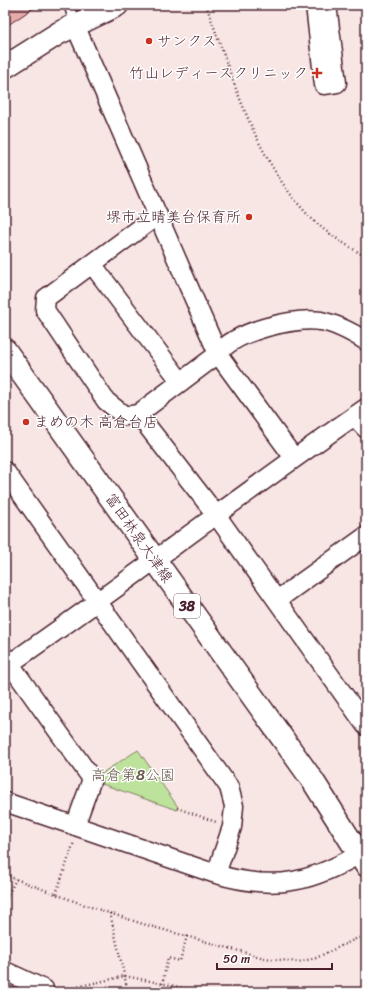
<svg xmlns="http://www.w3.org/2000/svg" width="371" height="997" viewBox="0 0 371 997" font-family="Sriracha,'Klee One',sans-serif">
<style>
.green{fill:#bde29c;stroke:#848064}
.building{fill:#e6aba8;stroke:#4a1f2b}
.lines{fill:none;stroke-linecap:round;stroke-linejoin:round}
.service-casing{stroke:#4a1f2b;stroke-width:12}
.minor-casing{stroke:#4a1f2b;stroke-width:21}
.tertiary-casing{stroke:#4a1f2b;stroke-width:25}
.primary-casing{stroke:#4a1f2b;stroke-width:25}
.path{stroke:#4a1f2b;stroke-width:2.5;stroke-dasharray:1 3;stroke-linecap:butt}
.service{stroke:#fff;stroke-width:9}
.minor{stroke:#fff;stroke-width:18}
.tertiary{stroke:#fff;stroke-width:22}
.primary{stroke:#fff;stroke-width:22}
.poi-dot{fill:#c8321e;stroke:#fff;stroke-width:1.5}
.labels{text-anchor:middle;stroke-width:3;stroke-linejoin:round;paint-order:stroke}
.shield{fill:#fff;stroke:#80626b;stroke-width:1}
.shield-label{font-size:14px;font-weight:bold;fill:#4a1f2b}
.poi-label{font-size:15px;fill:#4a1f2b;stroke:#fff;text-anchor:start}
.street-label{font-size:15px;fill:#4a1f2b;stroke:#fff}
.park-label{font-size:15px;fill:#6c5a4d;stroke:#fff}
</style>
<rect width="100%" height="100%" fill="#f8e6e5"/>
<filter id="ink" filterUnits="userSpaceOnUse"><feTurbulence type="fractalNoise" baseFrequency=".025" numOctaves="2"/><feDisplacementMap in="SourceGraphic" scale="8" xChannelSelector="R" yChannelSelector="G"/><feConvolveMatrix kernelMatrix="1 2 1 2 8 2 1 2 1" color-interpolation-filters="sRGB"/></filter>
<g filter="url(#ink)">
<path class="green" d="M138,750l40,57 -1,3 -78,-27v-8z"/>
<path class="building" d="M5,5h33l-33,22z"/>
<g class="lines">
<g class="service-casing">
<path id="service" d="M69,5l6,20"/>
</g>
<g class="minor-casing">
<path id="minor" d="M315,5l9,80 13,-2 -10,-78
M75,25l143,329 76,104
M92,264l89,118
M366,341c-13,-8 -29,-17 -45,-20 -27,-4 -86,10 -103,33l-80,60 79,102 149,210
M138,414l-13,2 -19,-15 -61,-91 1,-12 112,-83
M354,416l12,13
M5,471l224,316 5,19 -2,21 -16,47
M277,600l89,-64
M5,657l87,122 -17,47
M5,667c122,-84 239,-175 361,-259
M5,802l211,72c60,18 98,8 150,-24
M5,971l39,18v3"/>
</g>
<g class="tertiary-casing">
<path id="tertiary" d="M5,67l54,-34 58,-28"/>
</g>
<g class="primary-casing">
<path id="primary" d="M5,350l308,431 53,84"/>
</g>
<path class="path" d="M206,5c27,73 49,156 105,213 16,16 36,27 55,39
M177,808l39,14
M5,875l77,29 61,20 121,34 34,4 18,-4 50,-24
M56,894l18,-52
M5,901l11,-22
M110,913l18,79
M162,984l6,-26 12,3 7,-25
M59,991l66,-15 79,16"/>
<use href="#service" class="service"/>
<use href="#minor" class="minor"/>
<use href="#tertiary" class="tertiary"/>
<use href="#primary" class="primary"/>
</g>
</g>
<g class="poi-dot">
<circle cx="149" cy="41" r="4"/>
<path d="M315 67h4v4h4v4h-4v4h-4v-4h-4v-4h4z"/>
<circle cx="249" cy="217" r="4"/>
<circle cx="26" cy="422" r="4"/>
</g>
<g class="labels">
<rect class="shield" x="174" y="594" width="26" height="24" rx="3"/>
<g class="shield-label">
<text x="187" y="611">38</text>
</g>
<g class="poi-label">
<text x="157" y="46">サンクス</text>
<text x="308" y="78" text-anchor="end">竹山レディースクリニック</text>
<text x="241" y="222" text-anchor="end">堺市立晴美台保育所</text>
<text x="34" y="427">まめの木 高倉台店</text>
</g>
<g class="street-label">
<text transform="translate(139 538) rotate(55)" y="5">富田林泉大津線</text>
</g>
<g class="park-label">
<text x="133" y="780">高倉第8公園</text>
</g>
</g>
<rect width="371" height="997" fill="none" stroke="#fff" stroke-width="20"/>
<rect x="10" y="10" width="351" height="977" fill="none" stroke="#4a1f2b" stroke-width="1.5" filter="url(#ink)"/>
<path d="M217 963v6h115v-6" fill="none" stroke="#4a1f2b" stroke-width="2"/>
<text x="223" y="963" font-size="12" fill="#4a1f2b" stroke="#ffffff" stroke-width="3" paint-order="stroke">50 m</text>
</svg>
